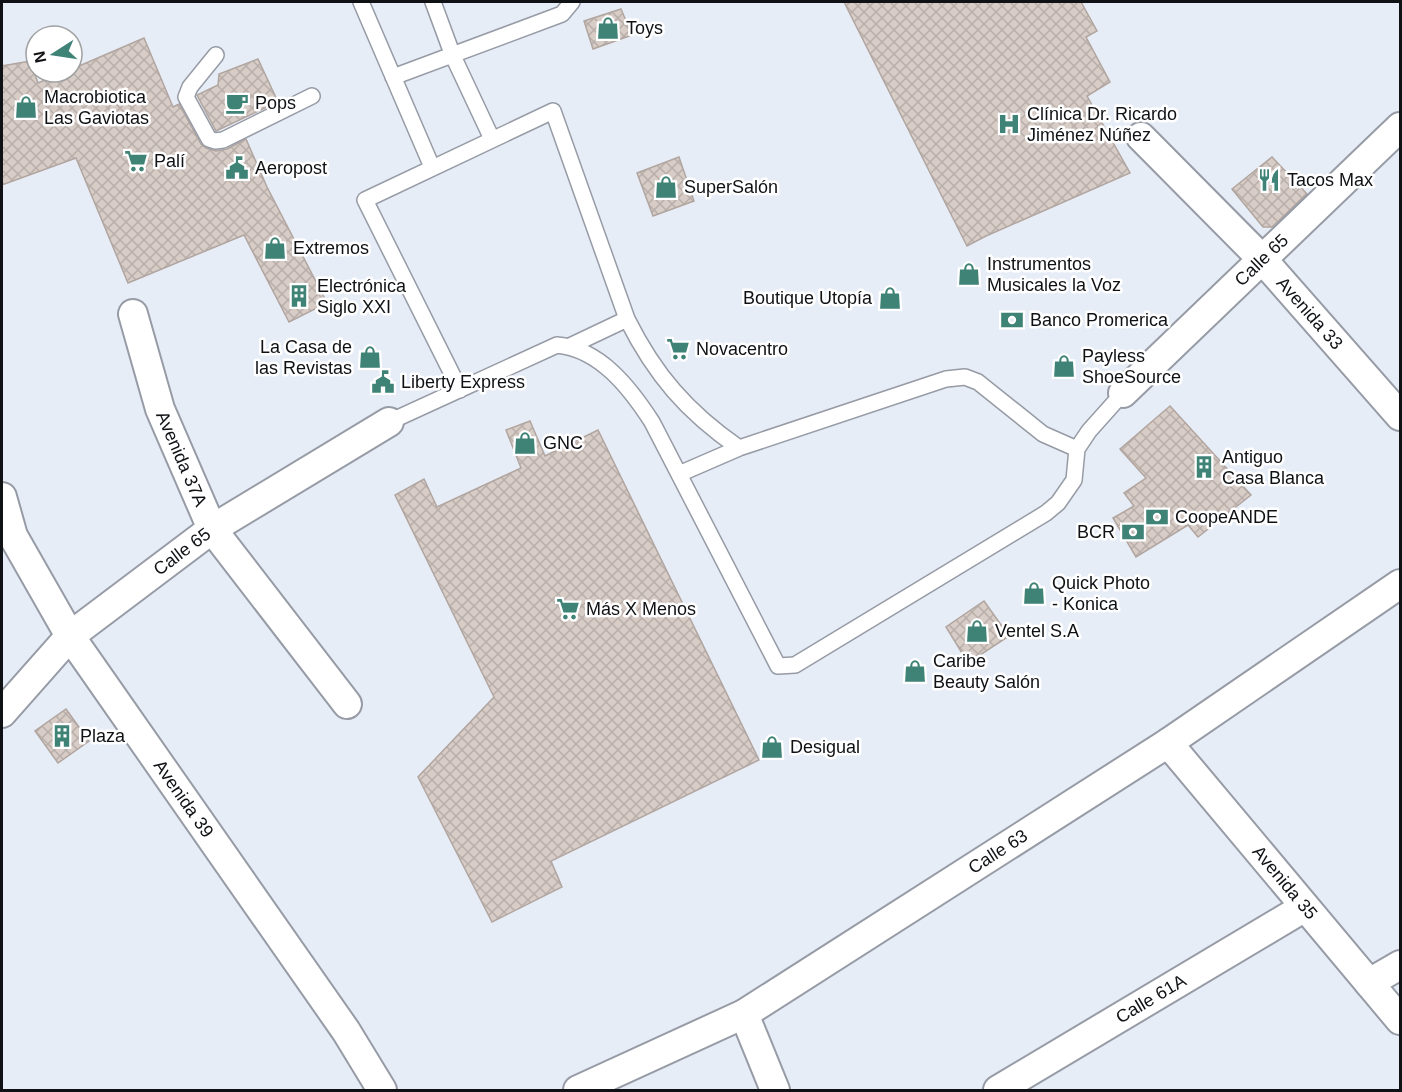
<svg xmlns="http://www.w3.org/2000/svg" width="1402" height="1092" viewBox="0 0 1402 1092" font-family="Arial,sans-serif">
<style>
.building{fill:url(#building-cross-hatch);stroke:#b1a5a0;stroke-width:1.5}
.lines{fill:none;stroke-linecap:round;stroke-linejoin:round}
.lane-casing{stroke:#969ba5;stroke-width:18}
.street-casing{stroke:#969ba5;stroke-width:32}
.lane{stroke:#fff;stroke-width:15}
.street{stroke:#fff;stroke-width:28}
.labels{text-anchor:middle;stroke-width:5;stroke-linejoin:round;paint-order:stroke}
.poi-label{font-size:18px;fill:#0f1114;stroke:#fff;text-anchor:start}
.street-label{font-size:18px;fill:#0f1114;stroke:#fff}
</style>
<defs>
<pattern id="building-cross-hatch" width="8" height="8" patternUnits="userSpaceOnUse" patternTransform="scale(1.5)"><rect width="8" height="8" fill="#d8ccc6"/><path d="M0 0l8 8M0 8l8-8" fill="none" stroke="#b8aea9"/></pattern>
</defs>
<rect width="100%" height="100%" fill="#e7edf7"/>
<path class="building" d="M844,2h237l16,29 -11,6 24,45 -23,14 43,77 -144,63 -19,10z
M621,9l11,26 -39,14 -9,-28z
M144,38l29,69 6,-3 22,40 5,4 10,3 11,-2 19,-10 21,48 60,116 -38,19 -45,-87 -116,48 -52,-125 -74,27v-119l28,-5 8,22 26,-11h8v-3z
M258,59l20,43 -62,29 -19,-36 21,-10 1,-11z
M679,157l15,44 -41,15 -16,-43z
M1272,157l35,37 -35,33h-9l-31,-38z
M1170,406l81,89 -53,42 -10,-12 -52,32 -23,-39 21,-12 -10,-13 22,-15 -26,-29z
M530,421l15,35 53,-26 161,330 -208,101 11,26 -70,35 -74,-145 76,-80 -99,-202 29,-16 13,28 84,-39 -15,-38z
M984,601l25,35 -41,27 -22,-36z
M66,709l23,32 -31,22 -23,-32z"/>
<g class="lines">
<g class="lane-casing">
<path id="lane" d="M361,2l71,165
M433,2l20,54 39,83
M216,55l-26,32 -4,10 23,42 6,2 8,-1 89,-44
M393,77l169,-63 10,-12
M570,346l57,-27
M460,390l-95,-190 188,-89 74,208c28,56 60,93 112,129
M389,422l168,-77c43,4 73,43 95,77l126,244 17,-1 251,-152 12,-10 16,-23 3,-31 12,-18 34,-38
M679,474l60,-26 207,-69 19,-2 13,5 65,52 34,15"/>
</g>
<g class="street-casing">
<g id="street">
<path id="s1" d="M1141,137l121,122 138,157"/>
<path id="s2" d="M133,314l27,95 52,120 135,175"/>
<path id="s3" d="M1123,393l277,-266"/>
<path id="s4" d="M2,497l11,39 57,100 276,395 36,59"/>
<path id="s5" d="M2,713l68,-77 142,-107 177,-107"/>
<path id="s6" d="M1168,743l232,277"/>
<path d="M1369,983l31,-18"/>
<path d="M744,1014l31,76"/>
<path id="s7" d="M578,1090l166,-76 424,-271 232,-159"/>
<path id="s8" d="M998,1090l307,-183"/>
</g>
</g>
<use href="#lane" class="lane"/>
<use href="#street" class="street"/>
</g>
<defs>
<g id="shop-bare" transform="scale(1.8)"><path d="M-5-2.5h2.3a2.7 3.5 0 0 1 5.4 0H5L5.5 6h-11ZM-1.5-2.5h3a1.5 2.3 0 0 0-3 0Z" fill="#3f8377" stroke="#fff" stroke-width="2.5" paint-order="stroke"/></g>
<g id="cafe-bare" transform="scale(1.8)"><path d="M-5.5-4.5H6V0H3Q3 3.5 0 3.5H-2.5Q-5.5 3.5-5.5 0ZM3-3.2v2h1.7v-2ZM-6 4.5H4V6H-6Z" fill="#3f8377" stroke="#fff" stroke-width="2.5" paint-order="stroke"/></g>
<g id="hospital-bare" transform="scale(1.8)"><path d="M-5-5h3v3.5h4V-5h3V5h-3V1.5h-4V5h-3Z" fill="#3f8377" stroke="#fff" stroke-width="2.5" paint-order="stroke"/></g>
<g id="supermarket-bare" transform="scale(1.8)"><path d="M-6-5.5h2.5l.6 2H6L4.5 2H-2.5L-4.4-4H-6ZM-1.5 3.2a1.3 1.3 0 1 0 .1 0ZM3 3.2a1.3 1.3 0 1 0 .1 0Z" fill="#3f8377" stroke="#fff" stroke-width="2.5" paint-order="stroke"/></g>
<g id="civic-bare" transform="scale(1.8)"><path d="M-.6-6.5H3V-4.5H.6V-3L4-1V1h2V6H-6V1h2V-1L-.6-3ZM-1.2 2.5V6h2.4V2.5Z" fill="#3f8377" stroke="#fff" stroke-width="2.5" paint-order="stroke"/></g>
<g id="restaurant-bare" transform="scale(1.8)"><path d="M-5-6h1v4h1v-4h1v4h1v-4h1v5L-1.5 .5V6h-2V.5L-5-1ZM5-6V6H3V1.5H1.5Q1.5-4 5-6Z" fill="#3f8377" stroke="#fff" stroke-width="2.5" paint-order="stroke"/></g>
<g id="building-bare" transform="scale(1.8)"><path d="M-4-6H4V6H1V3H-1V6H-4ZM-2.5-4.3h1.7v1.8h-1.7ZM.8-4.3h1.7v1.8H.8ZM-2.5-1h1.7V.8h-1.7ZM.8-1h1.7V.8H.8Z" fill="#3f8377" stroke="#fff" stroke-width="2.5" paint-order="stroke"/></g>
<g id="bank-bare" transform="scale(1.8)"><path d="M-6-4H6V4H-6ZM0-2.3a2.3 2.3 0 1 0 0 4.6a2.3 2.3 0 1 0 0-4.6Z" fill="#3f8377" stroke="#fff" stroke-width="2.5" paint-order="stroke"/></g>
</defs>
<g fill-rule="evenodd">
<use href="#shop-bare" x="608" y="28"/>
<use href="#cafe-bare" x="237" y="103"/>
<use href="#shop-bare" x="26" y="107"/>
<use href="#hospital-bare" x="1009" y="124"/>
<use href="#supermarket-bare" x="136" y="161"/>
<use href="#civic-bare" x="237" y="168"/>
<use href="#restaurant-bare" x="1269" y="180"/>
<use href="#shop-bare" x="666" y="187"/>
<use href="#shop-bare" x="275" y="248"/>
<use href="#shop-bare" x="969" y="274"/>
<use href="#building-bare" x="299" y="296"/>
<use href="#shop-bare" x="890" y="298"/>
<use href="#bank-bare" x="1012" y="320"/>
<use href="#supermarket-bare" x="678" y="349"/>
<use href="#shop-bare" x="370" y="357"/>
<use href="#shop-bare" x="1064" y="366"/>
<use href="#civic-bare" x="383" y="382"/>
<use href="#shop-bare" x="525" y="443"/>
<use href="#building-bare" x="1204" y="467"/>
<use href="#bank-bare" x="1157" y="517"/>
<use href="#bank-bare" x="1133" y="532"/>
<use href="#shop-bare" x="1034" y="593"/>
<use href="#supermarket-bare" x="568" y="609"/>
<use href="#shop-bare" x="977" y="631"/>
<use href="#shop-bare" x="915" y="671"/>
<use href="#building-bare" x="62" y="736"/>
<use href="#shop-bare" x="772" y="747"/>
</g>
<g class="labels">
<g class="poi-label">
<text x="626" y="34">Toys</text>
<text x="44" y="103">Macrobiotica<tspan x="44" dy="21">Las Gaviotas</tspan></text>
<text x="255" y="109">Pops</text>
<text x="1027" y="120">Clínica Dr. Ricardo<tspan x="1027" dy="21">Jiménez Núñez</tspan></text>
<text x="154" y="167">Palí</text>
<text x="255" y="174">Aeropost</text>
<text x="1287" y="186">Tacos Max</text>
<text x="684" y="193">SuperSalón</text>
<text x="293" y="254">Extremos</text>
<text x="987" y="270">Instrumentos<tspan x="987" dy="21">Musicales la Voz</tspan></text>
<text x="317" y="292">Electrónica<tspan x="317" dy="21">Siglo XXI</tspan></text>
<text x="872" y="304" text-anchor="end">Boutique Utopía</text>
<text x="1030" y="326">Banco Promerica</text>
<text x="352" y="353" text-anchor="end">La Casa de<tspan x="352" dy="21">las Revistas</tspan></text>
<text x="696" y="355">Novacentro</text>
<text x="1082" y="362">Payless<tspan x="1082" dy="21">ShoeSource</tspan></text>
<text x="401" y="388">Liberty Express</text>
<text x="543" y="449">GNC</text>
<text x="1222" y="463">Antiguo<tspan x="1222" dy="21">Casa Blanca</tspan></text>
<text x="1175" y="523">CoopeANDE</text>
<text x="1115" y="538" text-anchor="end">BCR</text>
<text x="1052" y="589">Quick Photo<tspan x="1052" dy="21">- Konica</tspan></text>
<text x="586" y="615">Más X Menos</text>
<text x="995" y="637">Ventel S.A</text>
<text x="933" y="667">Caribe<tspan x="933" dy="21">Beauty Salón</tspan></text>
<text x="80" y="742">Plaza</text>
<text x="790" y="753">Desigual</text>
</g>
<g class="street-label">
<text dy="6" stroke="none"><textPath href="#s3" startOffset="192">Calle 65</textPath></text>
<text dy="6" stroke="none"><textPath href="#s1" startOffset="244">Avenida 33</textPath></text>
<text dy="6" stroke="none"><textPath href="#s2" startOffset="153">Avenida 37A</textPath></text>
<text dy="6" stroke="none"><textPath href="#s5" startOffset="243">Calle 65</textPath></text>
<text dy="6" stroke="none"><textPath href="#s4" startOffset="354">Avenida 39</textPath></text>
<text dy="6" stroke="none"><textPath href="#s7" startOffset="484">Calle 63</textPath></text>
<text dy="6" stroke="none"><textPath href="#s6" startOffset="182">Avenida 35</textPath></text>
<text dy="6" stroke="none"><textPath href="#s8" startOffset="178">Calle 61A</textPath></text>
</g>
</g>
<rect width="1402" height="1092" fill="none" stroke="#0f1114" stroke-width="6"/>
<g transform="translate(54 54) rotate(258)"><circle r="28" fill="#ffffff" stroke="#9fa0a1" stroke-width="1.5"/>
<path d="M0-4.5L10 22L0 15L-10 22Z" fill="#3f8377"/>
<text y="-9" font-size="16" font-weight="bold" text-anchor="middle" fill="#0f1114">N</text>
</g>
</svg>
